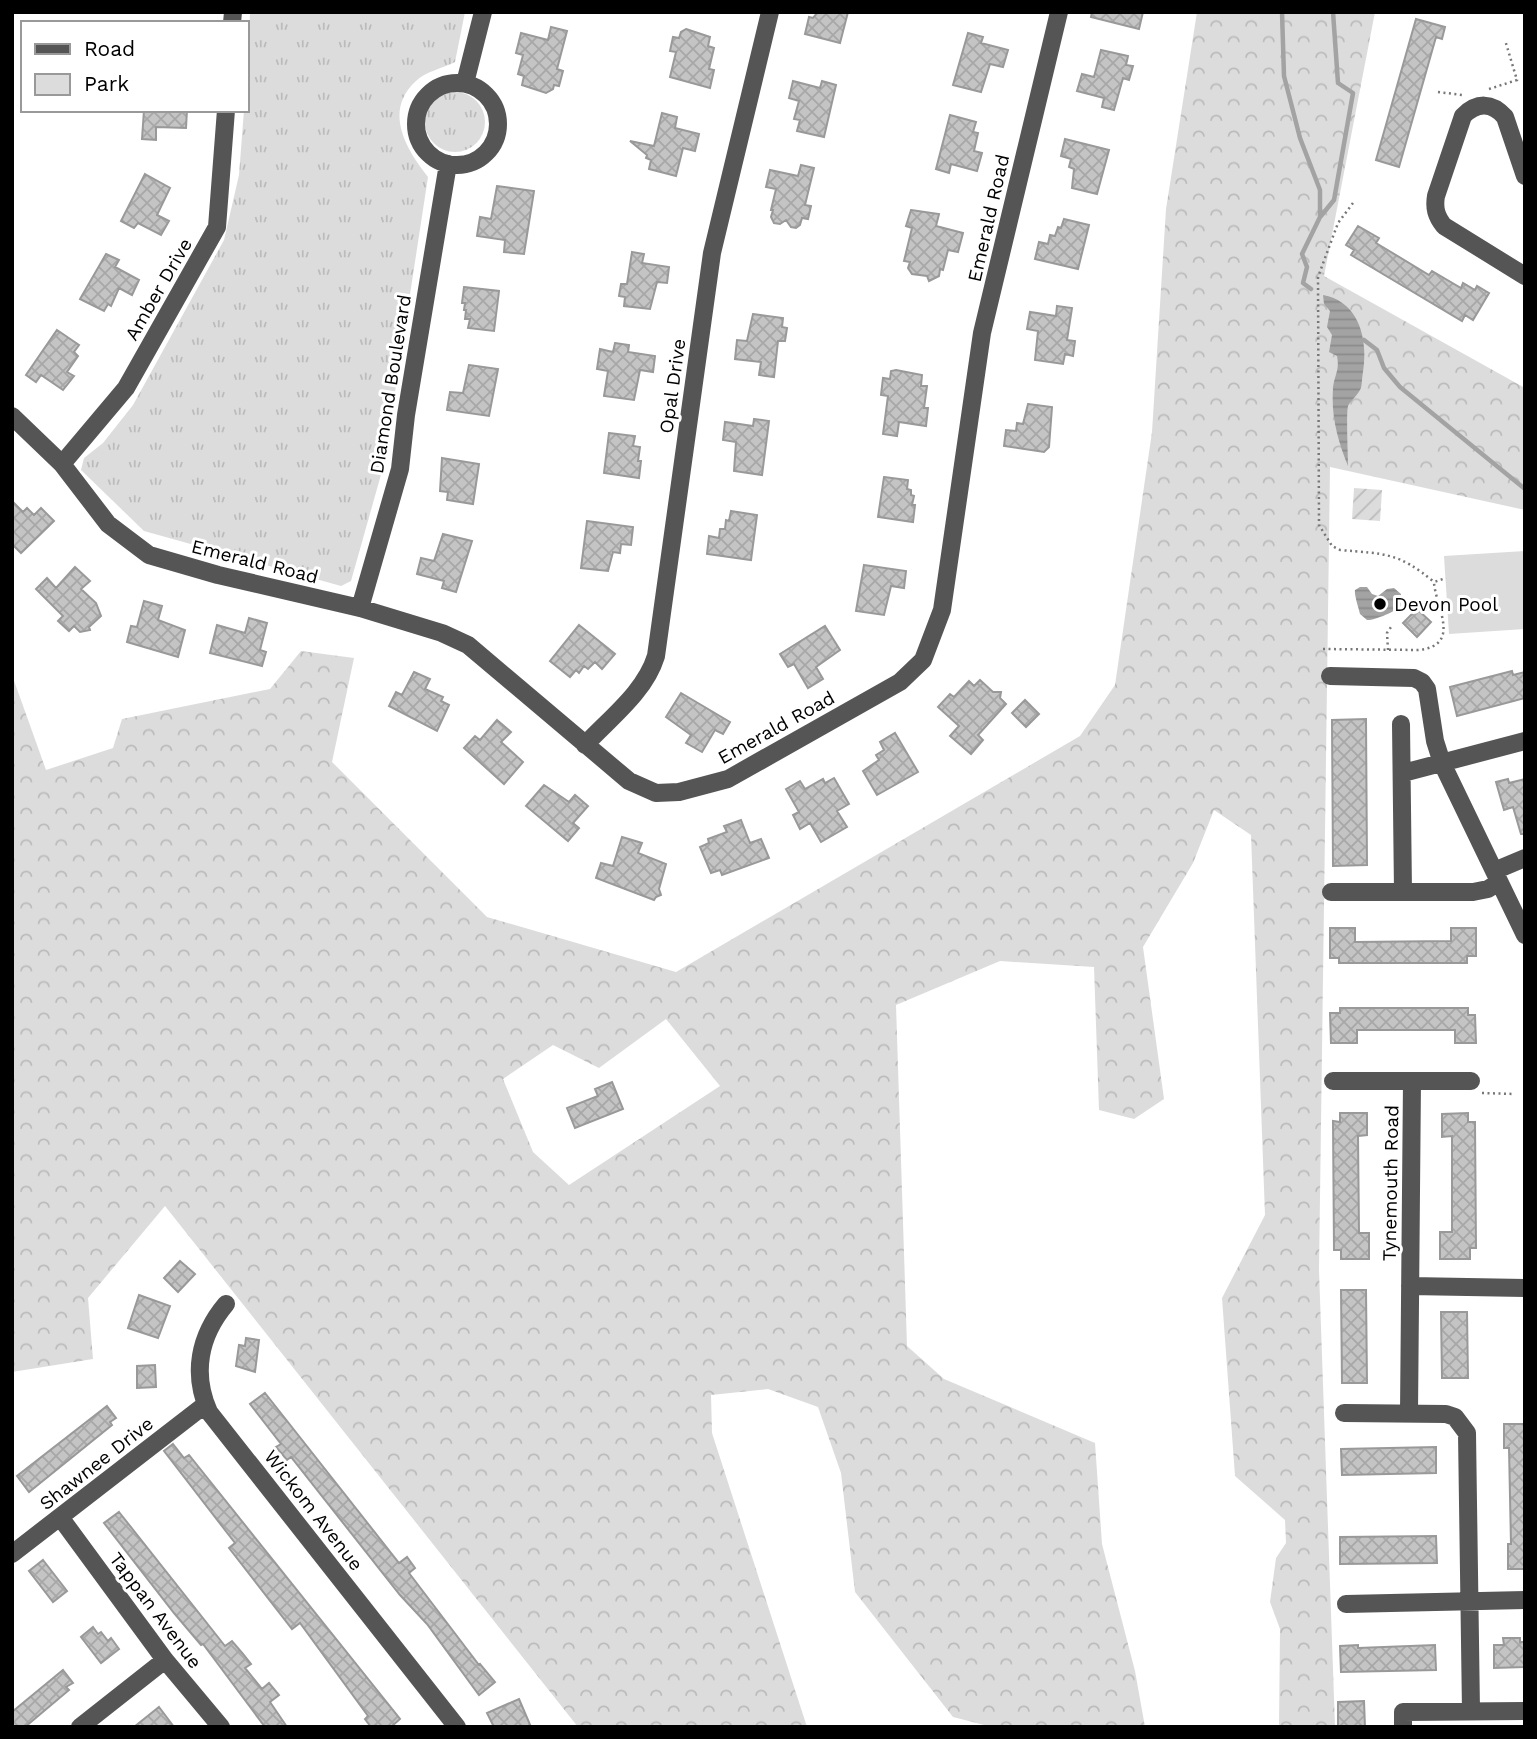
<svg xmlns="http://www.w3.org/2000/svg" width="1537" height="1739" viewBox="0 0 1537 1739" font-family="'Work Sans',sans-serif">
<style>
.grass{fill:url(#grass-tufts)}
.forest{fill:url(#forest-crowns);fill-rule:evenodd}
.park{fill:#dcdcdc}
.garden{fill:url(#garden-furrows)}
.water{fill:url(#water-rules)}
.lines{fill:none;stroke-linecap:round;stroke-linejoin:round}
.stream{stroke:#a3a3a3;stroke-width:4.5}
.building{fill:url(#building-cross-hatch);stroke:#999;stroke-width:2}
.path{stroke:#777;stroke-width:2.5;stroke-dasharray:2 3.5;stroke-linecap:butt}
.minor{stroke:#555;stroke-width:18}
.poi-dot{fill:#000;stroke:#fff;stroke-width:2.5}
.labels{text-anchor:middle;stroke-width:6;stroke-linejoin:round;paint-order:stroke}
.street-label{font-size:19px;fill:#000;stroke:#fff}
.poi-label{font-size:19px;fill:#000;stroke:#fff;text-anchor:start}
</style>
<defs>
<pattern id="grass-tufts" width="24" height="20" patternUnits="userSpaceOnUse" patternTransform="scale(1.75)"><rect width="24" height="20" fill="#dcdcdc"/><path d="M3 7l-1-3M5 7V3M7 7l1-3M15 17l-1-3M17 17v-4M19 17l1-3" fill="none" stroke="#bbb"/></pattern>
<pattern id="forest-crowns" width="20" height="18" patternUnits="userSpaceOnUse" patternTransform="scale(1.75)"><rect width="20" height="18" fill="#dcdcdc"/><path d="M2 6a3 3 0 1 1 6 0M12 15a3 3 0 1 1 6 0" fill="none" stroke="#bbb"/></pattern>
<pattern id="garden-furrows" width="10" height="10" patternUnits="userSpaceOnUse" patternTransform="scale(1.75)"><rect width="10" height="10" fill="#dcdcdc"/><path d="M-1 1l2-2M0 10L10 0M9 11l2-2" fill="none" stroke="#bbb"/></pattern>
<pattern id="water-rules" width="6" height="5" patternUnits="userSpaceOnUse" patternTransform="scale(1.75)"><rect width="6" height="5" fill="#a3a3a3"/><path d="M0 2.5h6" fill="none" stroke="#8b8b8b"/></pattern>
<pattern id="building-cross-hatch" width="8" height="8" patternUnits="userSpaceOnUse" patternTransform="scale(1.75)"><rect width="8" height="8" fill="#c4c4c4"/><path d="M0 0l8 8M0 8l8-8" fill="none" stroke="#a7a7a7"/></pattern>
</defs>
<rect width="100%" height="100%" fill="#fff"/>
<path class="grass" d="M250,12h215l-10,50c-12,6 -30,10 -39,19 -33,30 -10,68 12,96l-44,287 -33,117 -10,5 -197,-55 -63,-61 3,-12 19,-15 30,-38 91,-165 15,-65 5,-65h3z
M425 122a30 30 0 1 1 60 0a30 30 0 1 1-60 0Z"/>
<path class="forest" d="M1197,12h178l-51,264 201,112v122l-195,-43 -11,803 16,457h-56l1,-98 -10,-27 6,-44 10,-15 -1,-23 -50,-44 -13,-178 43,-83 -14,-380 -37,-25 -21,53 -50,84 21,152 -30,20 -35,-9 -5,-143 -94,-6 -104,44 11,341 37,33 151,64 7,101 33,127 10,56h-153l-39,-10 -98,-125 -14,-119 -23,-66 -50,-18 -57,6 1,38 95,294h-229l-413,-521 -77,92 5,61 -81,13v-697l34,95 67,-22 9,-29 148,-30 31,-38 53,7 -22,104 155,155 189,55 404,-236 35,-51 37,-253 14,-223zM666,1019l54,67 -151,99 -36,-33 -30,-73 50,-34 46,23z"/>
<path class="park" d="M1525,551v78l-76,5 -5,-78z"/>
<path class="garden" d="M1354,488l28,2 -2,31 -28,-2z"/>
<path class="water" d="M1323,295c37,7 45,45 40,77 -1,5 -1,12 -2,16 -3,7 -10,12 -13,18 -2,8 0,49 0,60 -10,-25 -17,-49 -15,-77 1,-14 7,-18 4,-33l-8,-4 3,-17 -5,-8 3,-16 -6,-7z
M1360,587h7l5,7 6,2 9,-7 7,-1 7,6v12c-4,5 -28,15 -34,14l-7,-6c-1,-5 -6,-19 -5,-24z"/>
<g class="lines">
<path class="stream" d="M1282,12l2,64 16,62 20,52v27l-18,37 5,13 -4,16 8,6
M1321,216l13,-16 19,-107 -15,-10 -5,-71
M1364,340l13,10 7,18 16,19 125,102"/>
</g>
<path class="building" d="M818,12h30l-8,31 -35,-9 4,-17 4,1z
M1092,12h51l-4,17 -48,-12z
M1416,19l29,8 -3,12 -6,-2 -37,130 -23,-7z
M551,27l16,4 -10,38 6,2 -4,15 -5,-1 -1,4 -7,4 -24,-8 2,-9 -6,-2 5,-19 -7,-2 5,-20 27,7z
M686,29l24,8 -2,9 6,2 -5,21 5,1 -4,18 -40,-11 6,-25 -6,-1 3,-14 6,1 2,-6z
M968,33l15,4 -2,6 27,7 -5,17 -13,-3 -9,28 -28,-7z
M1101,50l27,6 -2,9 7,1 -4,14 -6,-2 -9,32 -12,-3 2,-9 -27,-7 5,-17 12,3z
M793,81l27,7 2,-7 14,4 -12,52 -27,-6 3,-11 -6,-1 5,-18 -10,-3z
M144,110h43l-1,18 -30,-1v13l-14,-1z
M662,113l15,4 -2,11 24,6 -4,17 -12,-3 -7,28 -27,-7 2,-9 -5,-2 1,-3 -17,-14 24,5z
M950,115l26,7 -3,10 5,1 -4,18 8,2 -5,18 -26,-7 -2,9 -13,-4z
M1065,139l44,11 -12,44 -25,-6 2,-19 -5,-2 2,-8 -10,-3z
M801,165l13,3 -9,37 6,1 -3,13 -6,-1 -2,7 -4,3 -5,-1 -5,-7 -6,4 -6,-1 -3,-6 2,-7h-2l5,-21 -10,-2 4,-17 28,6z
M145,174l25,14 -13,27 12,6 -8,14 -23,-12 -4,5 -13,-7z
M497,186l37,5 -10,63 -20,-2 1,-12 -28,-4 3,-19 11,2z
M911,210l28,4 -3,12 27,7 -5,19 -10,-2 -5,20 -3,-1 -1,7 -10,5 -2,-5 -15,-2 -4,-6 2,-6 -6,-1 8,-33 -6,-2z
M1064,219l25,6 -11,44 -43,-10 4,-17 9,2 2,-9 5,1 3,-9 3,1z
M1358,226l21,12 -3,5 53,32 3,-4 29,17 2,-5 12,7 2,-4 12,7 -16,27 -8,-5 -3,6 -111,-66 3,-5 -8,-5z
M632,252l12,2 -2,9 27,4 -2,16 -10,-1 -7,27 -26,-3 1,-9 -6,-1 2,-12h6z
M106,254l13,6 -4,7 24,13 -7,15 -13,-7 -8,18 -3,-2 -4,7 -24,-12z
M464,287l35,4 -5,40 -26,-3 2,-9h-5l1,-9h-2l1,-7h-3z
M1057,306l15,2 -5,32 8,1 -2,15 -8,-2 -2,10 -28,-4 3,-29 -11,-2 3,-17 26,4z
M753,314l30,4 -1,9 5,1 -2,13h-7l-4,36 -15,-2 2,-13 -26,-3 2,-19 10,1z
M57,330l22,15 -5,7 4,4 -11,16 7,4 -11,14 -22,-15 -5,7 -10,-7z
M615,343l14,2 -1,7 27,4 -2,16 -13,-2 -6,30 -30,-4 4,-25 -11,-2 3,-20 13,3z
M469,365l29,4 -9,47 -42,-6 3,-18 13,1z
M896,370l26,5 -1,11h6l-3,22h4l-2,18 -27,-4 -2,14 -14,-2 5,-38 -7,-1 2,-17 7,1 1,-8z
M1028,404l24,3 -3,40 -5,5 -40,-6 2,-16 10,1 1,-8 6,1z
M754,419l15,2 -7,54 -28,-4 2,-29 -13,-2 2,-18 28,4z
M609,433l26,3 -2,10 7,1 -2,14h3l-2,17 -35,-5z
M442,458l37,6 -6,40 -26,-4 1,-8 -8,-1z
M884,477l24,3 -1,9 4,1v5l3,1 -2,9h3l-2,17 -35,-5z
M12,501l11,11 4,-4 7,7 7,-7 13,13 -33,32 -9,-9z
M731,511l26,4 -6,45 -44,-6 2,-18 10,2 1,-9h5l1,-9 3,1z
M587,521l46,6 -2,18 -10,-1 -1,9 -7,-1 -5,19 -27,-3z
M443,534l29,7 -16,51 -14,-4 2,-7 -27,-7 4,-16 13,3z
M864,565l42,6 -2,17 -13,-2 -7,29 -28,-4z
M75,567l15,14 -9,8 15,14 5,13 -12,11 1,3 -10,2 -6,-6 -5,5 -11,-10 5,-5 -27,-27 11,-11 9,10z
M144,601l18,5 -4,14 27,10 -7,27 -51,-15 4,-16 6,1z
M1417,609l14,13 -14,15 -14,-14z
M249,618l18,5 -7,27 6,2 -4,14 -52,-13 7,-28 28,8z
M579,625l36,29 -13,15 -7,-7 -7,7 -4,-3 -5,7 -3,-3 -6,7 -20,-16z
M825,626l15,24 -24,17 7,12 -15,9 -14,-24 -6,3 -8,-13z
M1512,671l1,4 12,-3v26l-68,18 -7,-29z
M414,672l16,7 -5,10 18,8 -2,4 8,4 -12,26 -48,-25 7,-14 6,3z
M980,680l13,12h8l-1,6 6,6 -28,31 5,5 -12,14 -21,-18 9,-10 -21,-19 12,-13 4,3 15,-16 5,5z
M681,693l49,29 -7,12 -8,-4 -13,22 -16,-9 5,-8 -25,-18z
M1025,700l14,14 -13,13 -14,-14z
M1366,719l1,146 -34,1 -1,-146z
M497,720l14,12 -10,10 22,20 -19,22 -40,-36 11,-12 5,4z
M895,733l23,39 -41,23 -14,-24 16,-11 -3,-5 8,-5 -4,-8z
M834,778l15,26 -12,7 10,16 -26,15 -11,-19 -10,6 -7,-14 6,-3 -13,-23 14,-8 5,8 18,-10 2,4z
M1508,779l1,4 16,-4v55h-4l-8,-27 -9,3 -8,-28z
M544,785l25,17 6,-7 13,11 -15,17 6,5 -11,13 -42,-35z
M741,820l9,23 11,-4 8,19 -47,17 -2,-5 -9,3 -11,-26 9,-4 -1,-4 19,-7 -3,-6z
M622,837l20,6 -4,10 28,11 -7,25 2,6 -5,2 -2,3 -58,-22 5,-15 12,3z
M1330,928h25v14l96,-1v-13h25v28h-9v7h-128v-5h-9z
M1340,1008h128v7h7l1,28h-21v-13h-98v13h-26l-1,-30h10z
M612,1082l11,27 -48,19 -8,-20 31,-12 -3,-7z
M1340,1113h27v22l-9,1 1,97h10v26h-28v-9h-7l-1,-129 7,1z
M1468,1113v9h7l1,126h-6v11h-30v-27h12v-96l-10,1v-23z
M180,1261l15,13 -17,18 -14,-14z
M1341,1290h25l1,93h-25z
M139,1295l31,11 -12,32 -30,-10z
M1441,1312h26l1,66h-26z
M246,1338l13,2 -4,32 -19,-6 3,-21 6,1z
M155,1365l1,22 -19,1v-22z
M265,1393l134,170 8,-6 8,11 -6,5 70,92 1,-1 15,18 -16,13 -52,-71 -27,-29 -109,-138 -4,3 -11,-13 5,-3 -31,-40z
M107,1406l9,12 -6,4 2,3 -83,67 -12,-16z
M1504,1424h21v145h-17v-25h3l-2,-96h-5z
M173,1444l11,14 5,-3 211,264 -9,8h-20l-6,-8 3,-3 -68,-93 -8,6 -63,-81 6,-5 -71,-92z
M1436,1447v26l-94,2 -1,-26z
M119,1512l106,134 7,-5 11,13 8,10 -6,4 17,21 7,-6 10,12 -9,7 17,25h-22l-62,-83 -2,1 -27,-32 -70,-90z
M1436,1536l1,27 -97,1v-27z
M43,1560l24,31 -14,11 -24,-31z
M93,1627l5,7 3,-2 7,9 3,-3 8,11 -18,14 -20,-26z
M1503,1638h17v4h5v25l-31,1v-23h10z
M1358,1645v3l77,-3 1,25 -95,2 -1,-26z
M63,1670l10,13 -7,4 3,3 -44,37h-13v-15z
M519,1699l12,28h-37l-7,-14z
M1364,1701l1,26h-27v-25z
M159,1707l15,20h-40z"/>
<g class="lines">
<path class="path" d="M1489,89l28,-9 -12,-40
M1438,92l24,3
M1353,203l-15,20 -20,54 1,248 13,21 8,4c45,4 58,2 94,32
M1323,649l95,1c45,-4 17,-44 16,-68l12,-4
M1388,650l-1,-17 4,-6
M1482,1093l33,1"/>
<path class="minor" d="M232,23l1,-11
M465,83l18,-71
M416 124a41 41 0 1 1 82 0a41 41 0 1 1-82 0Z
M1525,176l-20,-59c-13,-15 -28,-15 -42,-1l-27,80c-2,12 0,20 8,30l81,50
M12,416l50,48 46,60 41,31 69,20 142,33 82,25 26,12 161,136 27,12 23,-1 49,-13 172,-97 23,-22 19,-50 40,-277 77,-321
M62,464l64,-76 91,-161 9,-117
M360,608l40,-139 6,-54 42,-251
M1330,676l84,2 8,4 5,7 8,52 7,22 83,172
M1401,724l2,168
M585,745c25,-27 60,-53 71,-89l56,-403 58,-241
M1403,773l122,-32
M1494,871l31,-13
M1331,892h142l15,-3 11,-7
M1333,1081h138
M1410,1286l115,2
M226,1304c-27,32 -34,70 -17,108l248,315
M1344,1413l102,1 9,3 12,16 4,278
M1409,1413l3,-332
M60,1517l105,143 56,67
M12,1554l194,-150
M1346,1604l179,-4
M80,1727l85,-67
M1403,1727v-15l122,-1"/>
</g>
<circle class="poi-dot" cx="1380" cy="604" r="7"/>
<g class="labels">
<g class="street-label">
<text transform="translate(988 218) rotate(-77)" y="7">Emerald Road</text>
<text transform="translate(158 289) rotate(-60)" y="7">Amber Drive</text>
<text transform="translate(390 384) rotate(-81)" y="7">Diamond Boulevard</text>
<text transform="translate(672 386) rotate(-82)" y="7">Opal Drive</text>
<text transform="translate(255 561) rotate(14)" y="7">Emerald Road</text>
<text transform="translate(776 727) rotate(-29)" y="7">Emerald Road</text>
<text transform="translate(1390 1183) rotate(-89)" y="7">Tynemouth Road</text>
<text transform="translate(96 1463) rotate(-38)" y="7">Shawnee Drive</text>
<text transform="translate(314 1510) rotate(52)" y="7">Wickom Avenue</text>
<text transform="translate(156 1610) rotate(53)" y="7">Tappan Avenue</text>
</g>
<g class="poi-label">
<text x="1394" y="611">Devon Pool</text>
</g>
</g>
<rect width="1537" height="1739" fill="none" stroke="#000000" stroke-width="28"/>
<rect x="21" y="21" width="228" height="91" fill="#ffffff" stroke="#999999" stroke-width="2"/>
<rect x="35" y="44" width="35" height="10" fill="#555555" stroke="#999999" stroke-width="2"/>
<text x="84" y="56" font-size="21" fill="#000000">Road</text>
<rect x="35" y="74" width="35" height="21" fill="#dcdcdc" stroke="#999999" stroke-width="2"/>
<text x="84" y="91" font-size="21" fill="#000000">Park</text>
</svg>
